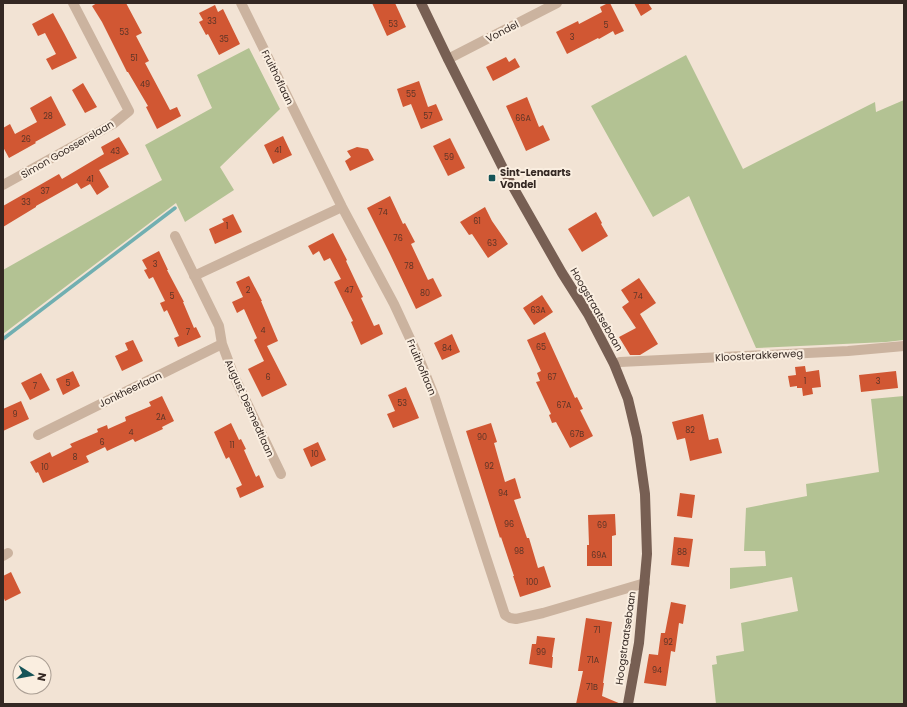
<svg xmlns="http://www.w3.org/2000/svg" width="907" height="707" viewBox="0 0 907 707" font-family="Poppins,sans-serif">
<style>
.green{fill:#b3c293}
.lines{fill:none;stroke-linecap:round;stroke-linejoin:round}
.stream{stroke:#71afb1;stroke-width:3.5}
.building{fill:#d15733}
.minor{stroke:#cbb39f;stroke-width:10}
.major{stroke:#775f53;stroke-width:10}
.poi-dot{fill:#165458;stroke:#faeee0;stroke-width:1.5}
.labels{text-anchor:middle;stroke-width:4;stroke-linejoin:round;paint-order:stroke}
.number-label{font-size:8px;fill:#5b3427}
.street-label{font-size:10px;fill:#342823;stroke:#faeee0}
.poi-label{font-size:10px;font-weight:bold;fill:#342823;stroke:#faeee0;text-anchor:start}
</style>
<rect width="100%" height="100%" fill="#f2e3d4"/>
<path class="green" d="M249,48l31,61 -60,58 14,23 -49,32 -9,-19 -173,131v-64l159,-90 -17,-35 67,-37 -15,-33z
M686,55l57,114 132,-67 1,10 28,-12v240l-18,2 -130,6 -67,-152 -36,21 -62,-111z
M904,396v308h-188l-4,-39 5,-1 -1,-8 28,-5 -3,-28 57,-12 -6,-34 -62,12v-21l36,-2 -1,-15h-21l2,-43 61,-12 -1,-12 73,-12 -8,-73z"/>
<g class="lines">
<path class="stream" d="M3,339l172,-131"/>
</g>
<path class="building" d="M97,3h29l16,30 -6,3 13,25 -4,2 25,47 7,-3 4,9 -24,13 -11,-22 2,-1 -20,-34h-1l-25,-50 -10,-16z
M372,3h23l11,24 -19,9z
M608,3h2l14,28 -9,4 -2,-4 -14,8 -1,-1 -31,16 -11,-22 22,-11 1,3 23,-12 -2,-5z
M634,3h14l4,6 -11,7z
M215,5l3,7 5,-3 17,35 -21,11 -11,-21 -2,1 -7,-13 4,-2 -4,-7z
M53,13l11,20 13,25 -25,12 -6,-11 10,-5 -11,-21 -7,3 -6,-12z
M506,57l3,5 6,-4 5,9 -27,14 -7,-14z
M419,81l9,26 8,-3 7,16 -22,9 -10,-25 -8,3 -6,-18z
M83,83l14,24 -12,6 -13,-23z
M51,96l15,29 -31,17 1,1 -27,15 -6,-11v-19l7,-4 5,10 22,-12 -7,-14z
M527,97l12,30 4,-2 7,15 -24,11 -20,-45z
M283,136l9,19 -19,9 -9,-19z
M119,137l10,17 -30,16 10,17 -12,8 -7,-11 -9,5 -4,-6 -41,23v1l-33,20v-21l56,-32 3,5 42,-25 -3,-7z
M450,138l15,30 -17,8 -15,-30z
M357,147l11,2 6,11 -24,11 -5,-10 6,-4 -4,-6z
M390,196l13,28 2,-1 10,19 -4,2 17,36 5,-2 9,18 -26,13 -26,-55 -23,-46z
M485,207l7,14 16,23 -20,14 -16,-24 -3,1 -9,-13z
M596,212l6,11 -1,1 7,12 -26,16 -14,-23z
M233,214l9,18 -27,12 -6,-15 15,-7 -2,-3z
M333,233l14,27 -1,1 17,36 -2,1 13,28 5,-2 4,10 -22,11 -10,-23 2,-1 -19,-39 7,-3 -11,-21 -6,3 -5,-10 -6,4 -5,-9z
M159,251l9,19h-1l17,32h-1l11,26 2,-1 5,10 -23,10 -4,-9 5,-2 -12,-26 -3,2 -4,-9 5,-2 -12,-24 -4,2 -5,-9 3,-1 -5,-9z
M249,276l13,25h-1l17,40 -11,5 20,39 -25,12 -14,-28 16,-8 -10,-21 3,-2 -13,-29 -7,4 -5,-11 11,-5 -7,-15z
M639,278l17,25 -16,11 18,30 -18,11h-10l-11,-18 17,-9 -14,-21 7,-5 -8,-12z
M542,295l11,17 -19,13 -11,-17z
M545,332l30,66 2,-1 6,12 -3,1 13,26 -23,12 -14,-26 -4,1 -3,-8 2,-1 -15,-32 4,-1 -3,-8 4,-2 -14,-31z
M452,334l8,18 -18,8 -8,-17z
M133,340l10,21 -21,10 -7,-15 13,-6 -3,-7z
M805,366l1,6 13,-2 2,17 -9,1 1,6 -10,2 -1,-8h-5v-2l-7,1 -2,-11 8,-1 -1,-8z
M73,371l7,15 -17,9 -7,-16z
M896,371l2,17 -37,4 -2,-17z
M41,373l9,17 -20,10 -9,-17z
M406,387l13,31 -26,10 -6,-14 8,-3 -7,-16z
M162,396l12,25 -12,6 1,2 -28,13 -2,-3 -26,12 -2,-4 -19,9 3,6 -46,21 -5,-11 -2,1 -6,-11 20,-10 2,5 20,-10 -2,-3 28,-12 -1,-3 10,-4 1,4 18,-8 -1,-4 26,-11 -2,-4z
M21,401l8,18 -26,12v-22z
M703,414l6,26 9,-2 4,15 -32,8 -5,-23 -8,2 -5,-18z
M231,423l8,17 2,-1 5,10 -2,1 12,27 3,-2 5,12 -24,11 -4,-10 6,-3 -13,-28 -3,2 -12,-27z
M491,423l6,19 -3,1 11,39 10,-4 6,20 -7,2 13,38h2l9,30 6,-2 7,21 -31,10 -7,-21h1l-13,-39 -1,1 -34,-107z
M318,442l8,18 -15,7 -8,-18z
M680,493l15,2 -3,23 -15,-2z
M615,514l1,21 -4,1v30h-25v-21h2l-1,-30z
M674,537l19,2 -4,28 -18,-2z
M11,572l10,21 -16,8 -2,-5v-20z
M671,602l15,3 -3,19 -4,-1 -4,29 -4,-1 -5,35 -22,-3 5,-29 9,1 3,-22h4z
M586,618l26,4 -9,61h1l-2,13 19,8h-45l7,-33h-5z
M537,636l18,2 -3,19h1l-1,11 -23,-4 3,-20h4z"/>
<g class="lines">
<path class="minor" d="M241,3l101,204 52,97 25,54 16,40 50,156 20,61 5,3 6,1 27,-6 102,-30
M448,59l109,-56
M3,185l110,-61 16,-13 -56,-108
M175,236l44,90 3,18 12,32 47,98
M194,276l148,-69
M614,364l6,-2 228,-11 56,-5
M38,435l184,-91
M3,556l5,-3"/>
<path class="major" d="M421,3l27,56 61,121 53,93 26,41 26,50 14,35 9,38 8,57 2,60 -8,89 -11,61"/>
</g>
<rect class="poi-dot" x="488" y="174" width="8" height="8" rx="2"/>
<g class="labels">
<g class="number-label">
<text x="212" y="24">33</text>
<text x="393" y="27">53</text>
<text x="606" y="28">5</text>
<text x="124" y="35">53</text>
<text x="572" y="40">3</text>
<text x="224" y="42">35</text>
<text x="134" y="61">51</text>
<text x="145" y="87">49</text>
<text x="411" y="97">55</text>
<text x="48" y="119">28</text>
<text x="428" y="119">57</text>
<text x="523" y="121">66A</text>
<text x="26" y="142">26</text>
<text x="278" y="153">41</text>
<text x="115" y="154">43</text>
<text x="449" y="160">59</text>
<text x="90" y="182">41</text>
<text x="45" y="194">37</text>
<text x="26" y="205">33</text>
<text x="383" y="215">74</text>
<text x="477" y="224">61</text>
<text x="227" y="229">1</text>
<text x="398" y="241">76</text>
<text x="492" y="246">63</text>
<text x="155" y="267">3</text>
<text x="409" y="269">78</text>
<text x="248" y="293">2</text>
<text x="349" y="293">47</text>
<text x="425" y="296">80</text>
<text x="172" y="299">5</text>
<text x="638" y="299">74</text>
<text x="538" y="313">63A</text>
<text x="263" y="333">4</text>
<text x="188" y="335">7</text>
<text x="541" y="350">65</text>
<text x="447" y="351">84</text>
<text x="268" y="380">6</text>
<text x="552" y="380">67</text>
<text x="805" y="384">1</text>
<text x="878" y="384">3</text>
<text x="68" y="386">5</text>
<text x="35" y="389">7</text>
<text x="402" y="406">53</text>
<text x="564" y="408">67A</text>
<text x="15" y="417">9</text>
<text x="161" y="420">2A</text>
<text x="690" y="433">82</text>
<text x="131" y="435">4</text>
<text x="577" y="437">67B</text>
<text x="482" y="440">90</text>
<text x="102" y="445">6</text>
<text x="232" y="448">11</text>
<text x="315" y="457">10</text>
<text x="75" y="460">8</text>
<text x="489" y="469">92</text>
<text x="45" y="470">10</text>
<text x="503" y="496">94</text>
<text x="509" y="527">96</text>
<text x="602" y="528">69</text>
<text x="519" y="554">98</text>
<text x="682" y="555">88</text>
<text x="599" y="558">69A</text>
<text x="532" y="585">100</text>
<text x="597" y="633">71</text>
<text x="668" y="645">92</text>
<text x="541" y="655">99</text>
<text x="593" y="663">71A</text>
<text x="657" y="673">94</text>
<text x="592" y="690">71B</text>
</g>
<g class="street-label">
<text transform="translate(502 31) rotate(-27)" y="4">Vondel</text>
<text transform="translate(278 77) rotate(64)" y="4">Fruithoflaan</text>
<text transform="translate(67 149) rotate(-30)" y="4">Simon Goossenslaan</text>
<text transform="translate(597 309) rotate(60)" y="4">Hoogstraatsebaan</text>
<text transform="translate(759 355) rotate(-3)" y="4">Kloosterakkerweg</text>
<text transform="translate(422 367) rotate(67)" y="4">Fruithoflaan</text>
<text transform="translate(130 389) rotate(-26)" y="4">Jonkheerlaan</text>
<text transform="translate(250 408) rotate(66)" y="4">August Desmedtlaan</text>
<text transform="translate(625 638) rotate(-82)" y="4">Hoogstraatsebaan</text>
</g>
<g class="poi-label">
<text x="500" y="176">Sint-Lenaarts<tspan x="500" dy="12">Vondel</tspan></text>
</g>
</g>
<rect width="907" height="707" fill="none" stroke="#342823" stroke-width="8"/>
<g transform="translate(32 675) rotate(101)"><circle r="19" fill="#faeee0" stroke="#ab9f94"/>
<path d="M0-3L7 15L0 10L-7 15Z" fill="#165458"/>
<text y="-6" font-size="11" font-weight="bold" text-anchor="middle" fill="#342823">N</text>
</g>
</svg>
